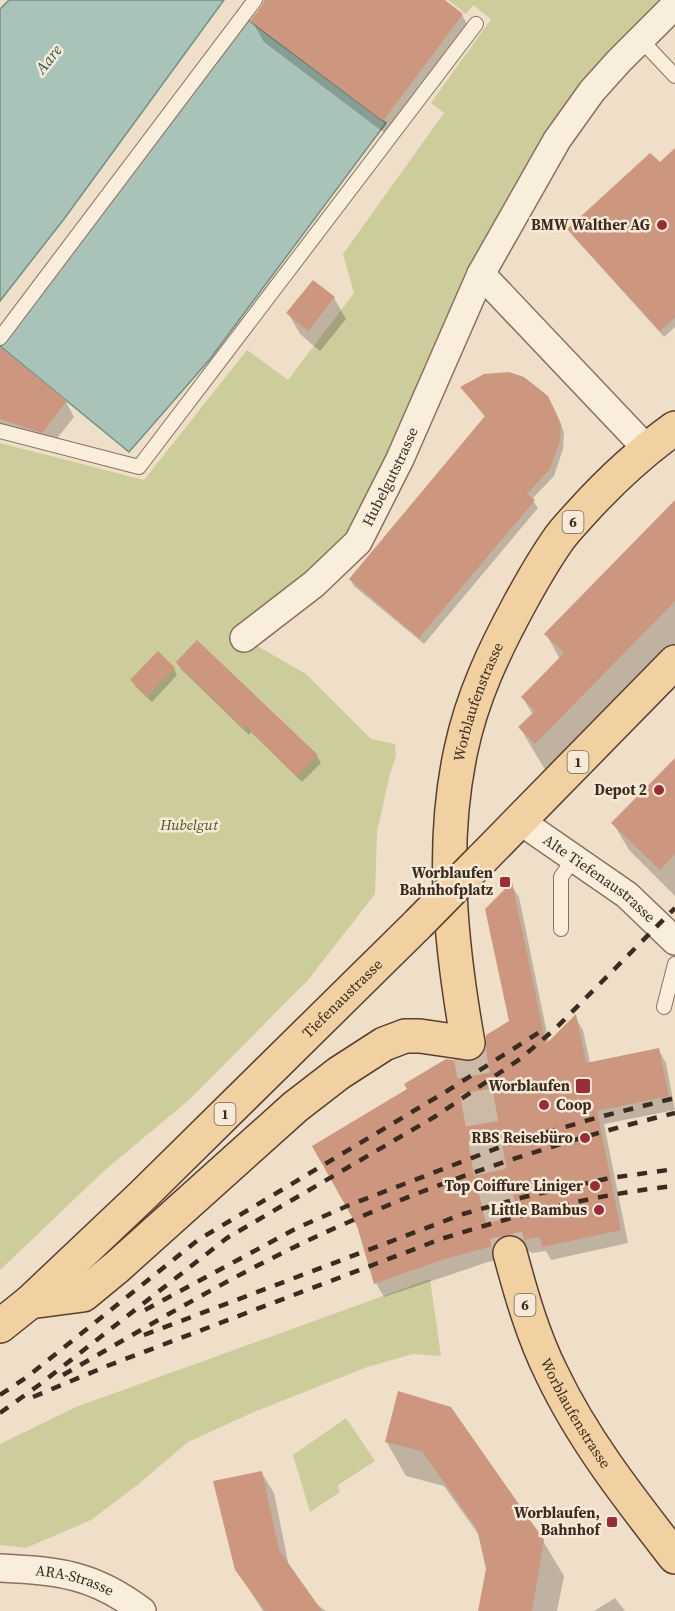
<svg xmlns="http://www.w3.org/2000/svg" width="675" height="1611" viewBox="0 0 675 1611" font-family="'Source Serif 4',serif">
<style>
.green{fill:#cccd9b}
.water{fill:#a9c3b8;stroke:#6f9185;stroke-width:1.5}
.shadow{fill:#0003}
.building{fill:#cc977e}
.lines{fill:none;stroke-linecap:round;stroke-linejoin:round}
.primary-tunnel{stroke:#cbbba6;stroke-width:33;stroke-dasharray:33 16;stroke-linecap:butt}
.service-casing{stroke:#8b715d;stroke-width:16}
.minor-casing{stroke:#8b715d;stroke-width:30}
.primary-casing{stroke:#593f30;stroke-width:36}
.service{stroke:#f9eddb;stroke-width:14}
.minor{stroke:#f9eddb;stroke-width:27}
.primary{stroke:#f1d0a1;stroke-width:33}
.rail{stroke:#3b2b20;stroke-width:4.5;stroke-dasharray:10 10;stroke-linecap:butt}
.primary-bridge-casing{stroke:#593f30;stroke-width:36;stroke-linecap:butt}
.primary-bridge{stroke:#f1d0a1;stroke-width:33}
.poi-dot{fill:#9a2d38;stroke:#f6ead7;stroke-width:2}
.labels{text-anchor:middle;stroke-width:5;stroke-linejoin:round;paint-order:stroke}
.shield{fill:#f6ead7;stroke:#736457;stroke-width:1.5}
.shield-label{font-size:14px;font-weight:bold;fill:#3b2b20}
.poi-label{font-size:15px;font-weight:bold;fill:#3b2b20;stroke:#f6ead7;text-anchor:end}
.street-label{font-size:15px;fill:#3b2b20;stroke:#f6ead7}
.park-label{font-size:15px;font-style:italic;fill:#505727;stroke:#f6ead7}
.water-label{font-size:16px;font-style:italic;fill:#305b54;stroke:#f6ead7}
</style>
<rect width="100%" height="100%" fill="#efdfc8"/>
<path class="green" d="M448,0h227l-101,115 -216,427 -113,97 61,35 65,65 24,5 1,12 -6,18 -13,58 -2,62 -67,86 -118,119 -85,71 -105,100v-827l144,37 103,-130 41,30 66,-87 -11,-39 101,-141 -13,-10 60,-84 -18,-14 -7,9z
M430,1279l11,77 -28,-2 -46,13 -113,45 -66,30 -52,44 -45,34 -65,28 -26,-3v-101l76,-37z
M346,1418l29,43 -37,24 2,7 -30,20 -17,-57z"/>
<path class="water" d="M9,0h215l-160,219 -64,82v-292z
M247,19l139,104 -176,236 -81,93 -129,-106z"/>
<path class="shadow" d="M265,0h177l20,15 12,21 -79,105 -131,-99 -12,-21 12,-16z
M675,150v177l-11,10 -91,-101 -4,-6 91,-66z
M313,282l21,16 12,21 -26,32 -20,-17 -12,-21z
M0,349l66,53 8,15 -23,29 -51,-16z
M462,387l90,17 12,28 -1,17 -9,27 -22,23 6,9 -114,136 -70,-58 -4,-7 135,-162z
M675,502v163l-115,118 -16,-15 -24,-40 13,-13 -10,-17 37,-39 -14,-25z
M197,642l120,114 4,7 -19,19 -51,-50 -2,3 -68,-66 -4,-6z
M174,669l3,6 -25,27 -16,-15 -4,-7z
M675,760v136l-46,-46 -16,-27z
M511,885l8,12 30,146 26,-26 8,13 7,33 68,-14 8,14 9,47 -71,14 24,119 -77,17 -5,-9 -14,2 -8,-5 -23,11 -13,3 -104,35 -8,-14 -18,-57 108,-163 9,-1 7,-4 29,-36z
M399,1393l144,148 21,35 -7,35h-77l8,-42 -7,-31 -37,-52 -38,-10 -20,-35z
M261,1472l13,21 15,74 26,36 11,8h-63l-27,-42z
M615,1598l10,13h-31z"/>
<path class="building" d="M264,0h181l18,14 -80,107 -133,-100 12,-16z
M675,148v169l-15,14 -93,-102 83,-76 10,9z
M313,280l22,17 -27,34 -22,-18z
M0,347l67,54 -25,32 -42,-14z
M509,372l15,5 24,19 13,28 -1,17 -10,28 -23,25 8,6 -116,138 -70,-59 136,-163 -25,-29 24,-13z
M675,500v101l-140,143 -17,-17 17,-16 -14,-14 43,-44 -20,-19z
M197,640l121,115 -21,22 -51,-51 -2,3 -68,-67z
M158,651l17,17 -28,28 -17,-16z
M675,758v96l-15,16 -49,-47z
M512,882l34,162 30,-30 10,49 73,-15 10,48 -72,15 24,119 -79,17 -2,-10 -17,3 -8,-5h-9l-9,4 -4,7 -52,14 -67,24 -17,-58 -45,-80 95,-57 -3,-5 42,-25 20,3 8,-1 7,-5 5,-8v-13l23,-14 -24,-112z
M398,1391l53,16 93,133 -12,71h-54l8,-42 -9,-40 -55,-78 -37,-9z
M262,1471l17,79 43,61h-57l-30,-41 -22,-89z"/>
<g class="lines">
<path class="primary-tunnel" d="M468,1043l21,122 21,88"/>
<g class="service-casing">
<path id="service" d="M641,40l34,36
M0,338l255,-338
M0,431l139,36 337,-443
M561,929v-52l13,-19
M664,1007l11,-43"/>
</g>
<g class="minor-casing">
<g id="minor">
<path d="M481,274l165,174"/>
<path id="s1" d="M244,638l70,-54 44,-42 42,-83 81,-185 76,-134 35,-49 27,-30 56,-56"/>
<path id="s2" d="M520,821l107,74 48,46"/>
<path id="s3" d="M0,1568c59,3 93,6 142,43"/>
</g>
</g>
<g class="primary-casing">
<g id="primary">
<path d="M481,860l194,-198"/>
<path id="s4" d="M510,1253c11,41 23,83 42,121 32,67 78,125 123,183"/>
<path id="s5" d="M30,1302l53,-7 34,-28 178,-160 44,-34 45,-29 21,-8h15l48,7c-17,-96 -28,-197 -7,-293 11,-53 34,-101 59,-147 12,-22 24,-43 38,-63 6,-9 15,-18 23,-27 29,-32 59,-60 94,-85"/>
<path id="s6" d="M0,1326l30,-24 113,-107 275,-271"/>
</g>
</g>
<use href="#service" class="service"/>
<use href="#minor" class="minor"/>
<use href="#primary" class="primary"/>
<path class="rail" d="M145,1310l152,-82 50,-22 161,-62 91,-27 76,-19
M144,1335l319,-121 61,-17 86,-19 65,-9
M63,1375c94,-54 188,-111 288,-154 105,-46 213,-81 324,-108
M0,1395l27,-18 171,-137 249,-149 99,-63
M33,1397l74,-31 334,-127c76,-24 154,-45 234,-53
M0,1413l39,-28 188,-147 209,-122 84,-57 35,-30 120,-121"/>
<g class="primary-bridge-casing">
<path id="primary-bridge" d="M418,924l63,-64"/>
</g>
<use href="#primary-bridge" class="primary-bridge"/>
</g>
<g class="poi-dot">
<circle cx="662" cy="225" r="6"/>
<circle cx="659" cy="790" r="6"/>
<rect x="499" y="876" width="12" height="12" rx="3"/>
<rect x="575" y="1078" width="16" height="16" rx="3"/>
<circle cx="544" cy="1105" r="6"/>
<circle cx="585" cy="1138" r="6"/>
<circle cx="595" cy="1186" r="6"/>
<circle cx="599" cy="1210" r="6"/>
<rect x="606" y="1516" width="12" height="12" rx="3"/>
</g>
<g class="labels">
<g class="shield">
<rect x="562.5" y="511" width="21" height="22" rx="4.5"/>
<rect x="567.5" y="751" width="21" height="22" rx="4.5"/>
<rect x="214.5" y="1103" width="21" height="22" rx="4.5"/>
<rect x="514.5" y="1294" width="21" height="22" rx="4.5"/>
</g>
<g class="shield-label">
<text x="573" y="527">6</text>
<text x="578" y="767">1</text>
<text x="225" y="1119">1</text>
<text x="525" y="1310">6</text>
</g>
<g class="poi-label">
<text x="650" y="230">BMW Walther AG</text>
<text x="647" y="795">Depot 2</text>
<text x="493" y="878">Worblaufen<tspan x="493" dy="17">Bahnhofplatz</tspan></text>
<text x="570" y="1091">Worblaufen</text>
<text x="556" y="1110" text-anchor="start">Coop</text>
<text x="573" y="1143">RBS Reisebüro</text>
<text x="583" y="1191">Top Coiffure Liniger</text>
<text x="587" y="1215">Little Bambus</text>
<text x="600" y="1518">Worblaufen,<tspan x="600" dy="17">Bahnhof</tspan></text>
</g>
<g class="street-label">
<text dy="5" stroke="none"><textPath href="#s1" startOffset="222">Hubelgutstrasse</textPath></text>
<text dy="5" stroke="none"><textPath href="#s5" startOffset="878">Worblaufenstrasse</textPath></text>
<text dy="5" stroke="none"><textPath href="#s2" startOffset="98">Alte Tiefenaustrasse</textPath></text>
<text dy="5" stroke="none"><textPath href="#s6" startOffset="474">Tiefenaustrasse</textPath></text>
<text dy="5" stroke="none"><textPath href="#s4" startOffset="174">Worblaufenstrasse</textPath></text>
<text dy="5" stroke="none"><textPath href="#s3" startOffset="76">ARA-Strasse</textPath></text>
</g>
<g class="park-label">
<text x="189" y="830">Hubelgut</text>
</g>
<g class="water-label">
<text transform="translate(48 59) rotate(-51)" y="6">Aare</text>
</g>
</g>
</svg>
